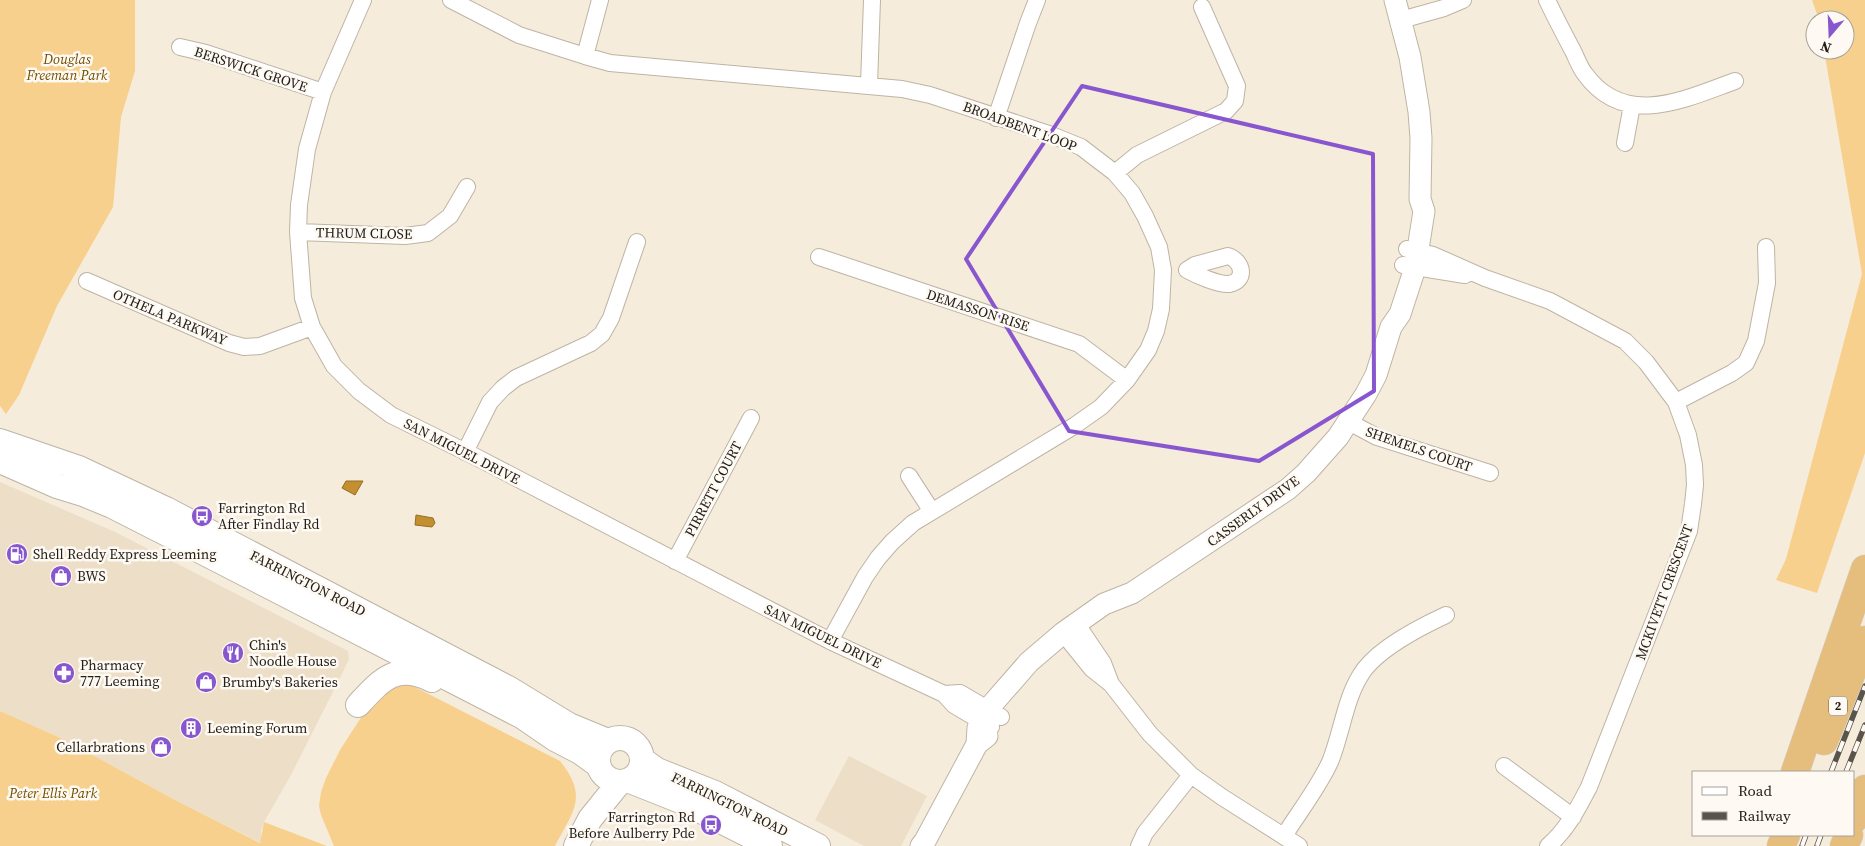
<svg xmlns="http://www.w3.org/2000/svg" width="1865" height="846" viewBox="0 0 1865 846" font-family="'Source Serif 4',serif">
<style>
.built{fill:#eddec7}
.green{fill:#f8d08d}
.water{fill:#c4902f;stroke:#936e28}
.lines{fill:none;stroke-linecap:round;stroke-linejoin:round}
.minor-casing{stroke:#beb4a4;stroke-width:18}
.tertiary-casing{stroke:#beb4a4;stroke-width:23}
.secondary-casing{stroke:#beb4a4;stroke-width:26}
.motorway-casing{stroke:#d3d2d1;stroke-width:29}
.minor{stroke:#fff;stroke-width:16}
.tertiary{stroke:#fff;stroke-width:21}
.secondary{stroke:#fff;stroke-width:24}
.motorway{stroke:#e5be7e;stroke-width:28}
.rail-casing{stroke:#5a554c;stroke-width:5.5}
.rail{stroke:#fefaf3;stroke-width:4;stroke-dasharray:11;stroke-linecap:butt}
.marked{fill:none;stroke:#8856ce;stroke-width:4;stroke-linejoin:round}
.labels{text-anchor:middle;stroke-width:5;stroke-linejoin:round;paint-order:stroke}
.shield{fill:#fefaf3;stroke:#635f59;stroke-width:1}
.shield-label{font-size:12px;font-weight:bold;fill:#211d17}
.park-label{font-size:14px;font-style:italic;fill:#714f01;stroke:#fefaf3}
.street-label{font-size:14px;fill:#211d17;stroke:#fefaf3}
.poi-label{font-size:14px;fill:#211d17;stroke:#fefaf3;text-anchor:start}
</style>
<rect width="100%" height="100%" fill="#f6ecdb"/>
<path class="built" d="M0,482l115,50 233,119 1,8 -8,17 -50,99 -27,47 -3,8v13l-86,-43 -110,-60 -65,-29z
M849,756l78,40 -26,50h-37l-49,-26z"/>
<path class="green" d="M0,0h135v71l-14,46 -8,90 -56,99 -38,89 -13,19 -6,-8z
M1812,0h53v453l-48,140 -41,-13 10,-21 76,-285 -38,-224h21v-30h-26z
M403,681l157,80c29,36 13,50 -5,85h-221l-13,-31 -2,-9 2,-14 5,-14 14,-28 31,-48z
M0,711l65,29 110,60 85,43 4,-21 63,24h-327z"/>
<path class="water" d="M346,481h17l-8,14 -13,-7z
M416,515l17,3 2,5 -3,4 -17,-2z"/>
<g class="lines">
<g class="minor-casing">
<path id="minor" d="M363,0l-40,92 -16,57 -8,56 -1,27 5,66 9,29 22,39 25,25 32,24 85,42 354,184 114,53 10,11 37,22
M451,0l68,35 66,21 25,7 292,26 28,6 119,39 32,13 34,26 17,20 13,23 14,31 4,23 -2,39 -5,22 -8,19 -21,30 -26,27 -27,19 -161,97 -21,19 -14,16 -13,19 -35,64
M1547,0c8,17 17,34 26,51 4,8 7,17 12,23 40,55 100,25 150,7
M1401,20l43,-12 19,-8
M180,47l26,6 117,39
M585,56l15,-56
M869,85l3,-85
M996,118l32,-95 9,-23
M1625,143l7,-38
M1115,173l22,-18 89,-44 9,-10 2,-15 -35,-79
M298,232l107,4 23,-3 22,-17 17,-29
M1407,249l26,6 52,23 65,23 75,40 21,21 30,40 12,33 6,30 1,20 -2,19 -4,27 -100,256c-11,21 -22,43 -41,59
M1228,256c15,5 19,25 1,28 -10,1 -33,-9 -42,-14l8,-5z
M819,257l260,87 48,36
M1403,265l62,10
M87,281l142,62 15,4 16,-1 52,-19
M1676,402l56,-29 14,-10 10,-22 11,-58 -1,-36
M1349,422l28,15 113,36
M465,452l25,-50 13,-14 13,-10 75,-35 11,-9 9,-16 26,-76
M909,476l22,34
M675,561l76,-143
M1076,623l27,40 8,21
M1063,633l29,36 19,15 39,50 41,41 31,22 77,49
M944,694l16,-1 41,24
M1504,766l69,51
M1284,836c15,-24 34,-48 46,-74 11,-26 15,-62 30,-86 14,-25 60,-49 86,-61
M1139,846l6,-13 46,-58"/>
</g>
<g class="tertiary-casing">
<path id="tertiary" d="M977,744l1,-16 10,-19 41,-47 34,-29 41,-29 28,-11 156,-104 18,-16 32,-36 28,-43 10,-19 15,-48 9,-13 15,-46 9,-57 -4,-12 1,-61 -2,-26 -9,-55 -15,-57
M921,846l4,-5 52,-97 10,-8"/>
</g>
<g class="secondary-casing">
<path id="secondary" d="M0,441l79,27 87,41 344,180 59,36 39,16
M0,461l57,25 26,8 29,12 59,30 352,181 32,22 25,13 18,13
M358,705c23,-25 38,-43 74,-25
M598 760a22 22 0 1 1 44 0a22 22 0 1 1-44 0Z
M643,760l14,10 58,23 103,53
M630,781l53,21 87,44
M576,846l14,-27 29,-36"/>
</g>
<g class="motorway-casing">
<path id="motorway" d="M1824,741l41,-101
M1795,772l70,-203
M1854,819l11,-30
M1781,846l5,-11
M1844,846l5,-11"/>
</g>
<use href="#minor" class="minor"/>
<use href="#tertiary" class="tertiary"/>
<use href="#secondary" class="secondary"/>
<use href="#motorway" class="motorway"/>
<g class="rail-casing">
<path id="rail" d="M1831,772l34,-86
M1846,772l19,-47
M1802,846l4,-11
M1817,846l4,-11"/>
</g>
<use href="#rail" class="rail"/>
</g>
<path class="marked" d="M1082,86l291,68 1,237 -115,70 -190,-30 -103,-172z"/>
<defs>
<g id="bus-disc" transform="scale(1.125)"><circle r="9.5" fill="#8856ce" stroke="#fefaf3"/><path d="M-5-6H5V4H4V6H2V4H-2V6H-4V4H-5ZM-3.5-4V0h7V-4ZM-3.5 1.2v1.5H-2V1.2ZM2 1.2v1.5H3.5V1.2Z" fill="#fff"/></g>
<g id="fuel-disc" transform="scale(1.125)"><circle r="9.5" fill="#8856ce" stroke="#fefaf3"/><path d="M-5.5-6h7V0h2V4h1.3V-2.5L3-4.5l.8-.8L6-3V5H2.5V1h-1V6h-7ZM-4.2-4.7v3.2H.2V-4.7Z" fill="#fff"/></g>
<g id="shop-disc" transform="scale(1.125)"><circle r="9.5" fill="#8856ce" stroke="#fefaf3"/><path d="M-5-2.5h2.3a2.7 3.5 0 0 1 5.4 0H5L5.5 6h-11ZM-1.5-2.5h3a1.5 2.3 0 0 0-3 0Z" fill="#fff"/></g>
<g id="restaurant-disc" transform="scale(1.125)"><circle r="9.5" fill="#8856ce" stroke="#fefaf3"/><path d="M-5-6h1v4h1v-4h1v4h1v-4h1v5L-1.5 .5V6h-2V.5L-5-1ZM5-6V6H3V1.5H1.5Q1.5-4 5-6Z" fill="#fff"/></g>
<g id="pharmacy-disc" transform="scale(1.125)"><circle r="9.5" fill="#8856ce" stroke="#fefaf3"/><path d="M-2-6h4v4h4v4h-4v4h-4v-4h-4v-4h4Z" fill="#fff"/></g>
<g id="building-disc" transform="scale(1.125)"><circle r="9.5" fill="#8856ce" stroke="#fefaf3"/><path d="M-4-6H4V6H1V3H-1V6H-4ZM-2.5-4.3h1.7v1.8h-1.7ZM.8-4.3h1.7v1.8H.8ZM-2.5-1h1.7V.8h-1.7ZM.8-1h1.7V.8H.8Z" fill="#fff"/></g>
</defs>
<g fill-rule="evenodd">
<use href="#bus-disc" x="202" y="516"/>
<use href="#fuel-disc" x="17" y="554"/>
<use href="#shop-disc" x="61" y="576"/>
<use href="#restaurant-disc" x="233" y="653"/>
<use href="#pharmacy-disc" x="64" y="673"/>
<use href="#shop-disc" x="206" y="682"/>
<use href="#building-disc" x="191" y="728"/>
<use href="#shop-disc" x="161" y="747"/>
<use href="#bus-disc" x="711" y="825"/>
</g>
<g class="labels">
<rect class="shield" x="1829" y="696.5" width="18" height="19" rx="4"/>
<g class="shield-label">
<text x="1838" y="710">2</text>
</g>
<g class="park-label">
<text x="67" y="64">Douglas<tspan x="67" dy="16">Freeman Park</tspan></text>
<text x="53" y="798">Peter Ellis Park</text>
</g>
<g class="street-label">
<text transform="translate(251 69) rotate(18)" y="5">BERSWICK GROVE</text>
<text transform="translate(1020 126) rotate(20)" y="5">BROADBENT LOOP</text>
<text transform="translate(364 233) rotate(1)" y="5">THRUM CLOSE</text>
<text transform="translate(978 310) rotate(18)" y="5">DEMASSON RISE</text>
<text transform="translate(170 317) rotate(23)" y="5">OTHELA PARKWAY</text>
<text transform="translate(1419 449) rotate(19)" y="5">SHEMELS COURT</text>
<text transform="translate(462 451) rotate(27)" y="5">SAN MIGUEL DRIVE</text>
<text transform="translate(713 489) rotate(-62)" y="5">PIRRETT COURT</text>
<text transform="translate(1253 511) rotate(-36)" y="5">CASSERLY DRIVE</text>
<text transform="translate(308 583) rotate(27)" y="5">FARRINGTON ROAD</text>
<text transform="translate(1664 592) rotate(-70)" y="5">MCKIVETT CRESCENT</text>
<text transform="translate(823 636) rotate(26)" y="5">SAN MIGUEL DRIVE</text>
<text transform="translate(730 804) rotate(26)" y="5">FARRINGTON ROAD</text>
</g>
<g class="poi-label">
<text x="218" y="513">Farrington Rd<tspan x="218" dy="16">After Findlay Rd</tspan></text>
<text x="33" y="559">Shell Reddy Express Leeming</text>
<text x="77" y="581">BWS</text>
<text x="249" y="650">Chin's<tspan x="249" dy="16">Noodle House</tspan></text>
<text x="80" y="670">Pharmacy<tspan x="80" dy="16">777 Leeming</tspan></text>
<text x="222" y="687">Brumby's Bakeries</text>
<text x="207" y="733">Leeming Forum</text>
<text x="145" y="752" text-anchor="end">Cellarbrations</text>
<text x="695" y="822" text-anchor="end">Farrington Rd<tspan x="695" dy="16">Before Aulberry Pde</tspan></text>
</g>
</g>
<rect x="1692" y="771" width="162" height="65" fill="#fefaf3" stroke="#a6a29b"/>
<rect x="1702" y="787" width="25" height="8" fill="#ffffff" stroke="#a6a29b"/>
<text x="1738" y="796" font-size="15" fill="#211d17">Road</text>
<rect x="1702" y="812" width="25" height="8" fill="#5a554c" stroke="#a6a29b"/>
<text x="1738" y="821" font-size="15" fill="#211d17">Railway</text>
<g transform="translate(1830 35) rotate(199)"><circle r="24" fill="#fefaf3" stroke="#a6a29b"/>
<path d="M0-4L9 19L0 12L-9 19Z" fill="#8856ce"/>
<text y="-8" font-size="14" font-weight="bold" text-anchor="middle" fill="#211d17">N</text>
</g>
</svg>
